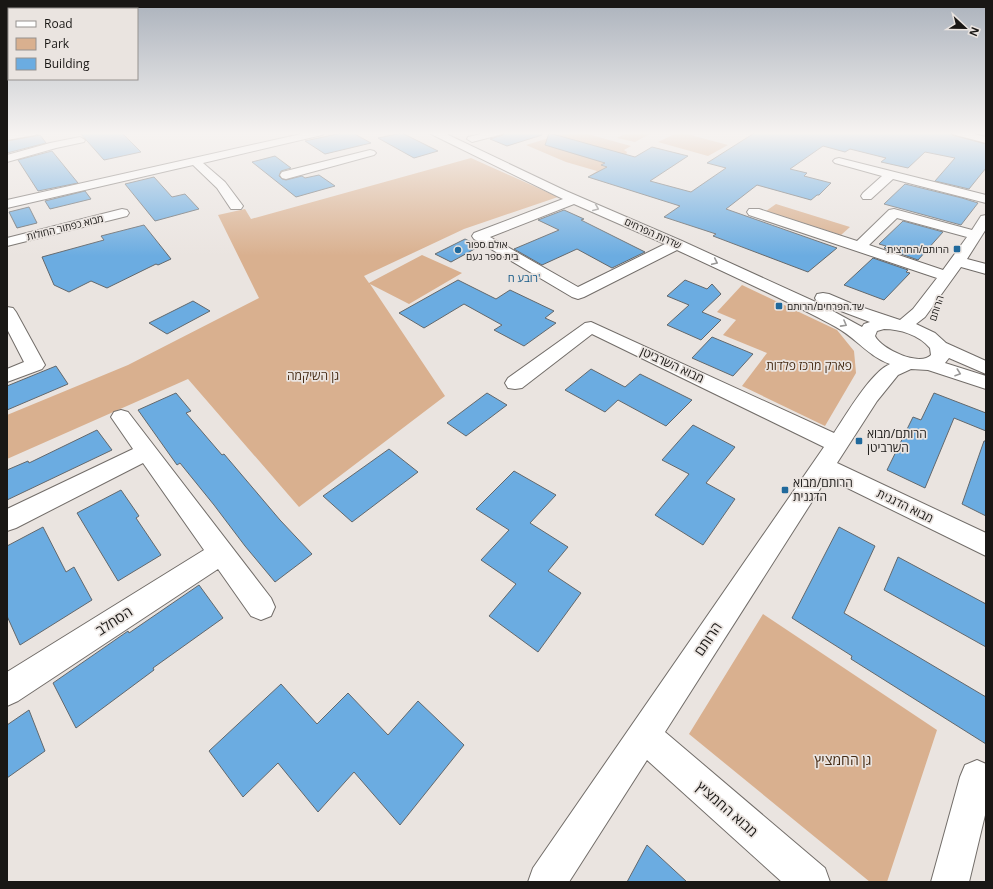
<svg xmlns="http://www.w3.org/2000/svg" width="993" height="889" viewBox="0 0 993 889" font-family="'Open Sans','Noto Sans Hebrew',sans-serif">
<style>
.green{fill:#d9b08f}
.building{fill:#6bace1;stroke:#63686c}
.lines{fill:none;stroke-linecap:round;stroke-linejoin:round}
.minor-casing{stroke:#726d69;stroke-width:2}
.minor{fill:#fff;fill-rule:evenodd}
.oneway{stroke:#989796}
.poi-dot{fill:#20699c;stroke:#eae4e0;stroke-width:1.5}
.labels{text-anchor:middle;stroke-width:3.5;stroke-linejoin:round;paint-order:stroke}
.far-street-label{font-size:10px;fill:#191715;stroke:#eae4e0}
.far-poi-label{font-size:10px;fill:#191715;stroke:#eae4e0;text-anchor:start}
.far-neighbourhood-label{font-size:11px;fill:#135886;stroke:#eae4e0}
.street-label{font-size:12px;fill:#191715;stroke:#eae4e0}
.park-label{font-size:12px;fill:#442a13;stroke:#eae4e0}
.poi-label{font-size:12px;fill:#191715;stroke:#eae4e0;text-anchor:start}
.near-street-label{font-size:14px;fill:#191715;stroke:#eae4e0}
.near-park-label{font-size:14px;fill:#442a13;stroke:#eae4e0}
</style>
<rect width="100%" height="100%" fill="#eae4e0"/>
<path class="green" d="M569,132h11l51,14 -7,4 3,2 -1,3 -10,5 11,4 -39,13 9,-6 -31,-9 -40,-17z
M628,132h25l-18,10 -18,-4z
M679,132l49,13 -20,11 -50,-14z
M471,158l87,39 -94,32 -100,47 5,7 53,-28 40,18 -53,31 -39,-20 75,112 -146,111 -111,-128 -181,80v-44l121,-50 131,-67 -41,-83 27,-6 6,10z
M776,204l74,23 -9,8 -75,-24z
M742,285l95,45 17,21 2,22 -31,53 -83,-40 25,-33 -44,-18 13,-15 -19,-8z
M763,614l174,116 -50,152h-17l-181,-148z"/>
<path class="building" d="M79,132h42l20,20 -37,8z
M346,132h5l20,11 -46,11 -20,-13z
M505,132h37v3l-35,11 -17,-7 13,-4z
M756,132h194l2,3 34,9v24l-17,21 -34,-8 20,-23 -30,-6 -17,16 -27,-6 5,-4 -36,-9 -5,3 -22,-6 -33,23 17,4 -3,3 27,7 -12,12h-2l-6,5 -54,-15 -31,24 111,39 -29,24 -95,-36 3,-2 -52,-17 16,-11 -92,-29 19,-10 -6,-2 4,-2 -60,-18 4,-12 86,24 17,-10 36,9 -38,25 41,11 35,-24 -19,-5z
M402,133l36,18 -24,7 -36,-20z
M40,135l6,8 -39,10v-12z
M52,151l26,32 -40,8 -20,-31z
M275,156l16,12 -10,3 -2,5 3,3 4,1 16,-4 3,2 14,-3 16,11 -39,11 -44,-35z
M154,177l18,20 13,-3 14,15 -44,12 -30,-37z
M905,184l57,14 16,5 -17,22 -77,-21z
M85,191l6,8 -41,10 -5,-8z
M29,207l8,16 -20,5 -8,-16z
M564,210l20,9 -3,1 64,32 -33,16 -35,-19 -35,16 -28,-16 45,-19 -21,-10z
M903,221l40,11 -25,28 -34,-12 2,-2 -7,-2z
M144,225l27,34 -13,6 -2,-1 -49,24 -16,-7 -22,11 -15,-7 -12,-28 62,-17 -3,-4z
M465,239l15,7 -29,16 -16,-8z
M873,258l35,12 -2,2 4,1 -26,27 -40,-15z
M458,280l38,19 14,-9 44,21 -9,7 11,5 -32,23 -30,-16 8,-5 -38,-21 -40,24 -25,-15z
M685,280l22,9 5,-5 9,10 -19,18 19,8 -20,20 -34,-15 22,-20 -22,-9z
M193,301l17,10 -43,23 -18,-11z
M712,337l41,17 -20,22 -41,-18z
M56,366l12,18 -61,26v-24z
M591,369l34,18 15,-13 52,26 -26,26 -48,-26 -13,12 -40,-22z
M176,393l15,18 -5,2 36,42 2,-1 56,66 32,34 -37,28 -30,-36 -31,-41 -34,-42 -3,2 -39,-55z
M487,393l20,12 -41,31 -19,-13z
M934,393l52,20v18l-32,-13 -29,70 -38,-18 26,-53 8,3z
M693,425l42,22 -29,36 29,16 -32,46 -48,-30 34,-41 -27,-14z
M97,430l15,20 -105,50v-30l21,-9 1,2z
M984,441h2v75l-24,-12z
M389,449l29,23 -66,50 -29,-26z
M514,471l42,24 -26,28 38,24 -20,24 33,22 -43,59 -49,-36 27,-32 -35,-24 28,-30 -33,-21z
M121,490l18,26 -3,2 25,37 -43,26 -41,-68z
M43,527l23,45 8,-5 18,33 -72,45 -13,-29v-70z
M839,527l36,19 -31,67 142,84v47l-135,-85 1,-3 -60,-38z
M898,557l88,47v43l-102,-57z
M199,585l24,33 -70,50 1,2 -78,58 -23,-45 75,-52 1,2z
M281,684l36,40 31,-31 40,42 30,-34 46,44 -64,80 -46,-53 -36,40 -40,-49 -35,34 -34,-46z
M29,710l16,41 -38,27v-53z
M647,845l40,37h-60z"/>
<g class="lines">
<g class="minor-casing">
<path id="minor" d="M20,132h20l-5,3 -28,5v-6z
M310,132h17l-5,3 -119,28 22,19 18,24 -2,3h-10l-14,-21 -24,-23 -186,43v-8z
M430,132h12l124,59 116,50 138,63 42,23 2,-3 6,-2 -53,-20 -2,-4 2,-4 6,-1 6,1 26,11 45,15 13,-11 24,-31 -188,-63 -2,-3 2,-3h10l98,32 32,-31 5,-1 78,21 9,-14 5,-1v14l-19,30 19,5v10l-25,-7 -36,50 -9,7 19,9 11,10 40,18v13l-37,-16 -4,5 41,13v13l-58,-19 -17,-1 -13,6 -21,26 -40,62 149,70v23l-159,-78 -162,254 160,136 5,14h-48l-135,-122 -78,122h-41l5,-14 291,-421 -232,-113 -70,54 -7,1 -7,-1 -3,-5 3,-5 77,-55 6,-1 243,111c12,-18 37,-61 56,-69 -22,-8 -34,-26 -54,-37 -52,-28 -106,-52 -159,-77l-93,47 -6,2 -6,-2 -98,-58 -2,-3 2,-3 89,-34 -132,-65zM574,204l91,40 -87,43 -88,-50zM897,218l70,19 -24,33 -74,-25zM884,329c16,0 35,6 46,19l1,7c-11,12 -50,-6 -56,-19l2,-5z
M489,132h15l-1,2 -31,8 -5,-3 1,-2z
M951,132h15l20,5v6l-34,-9z
M80,137l5,3 -1,2 -28,6 -49,14v-7l43,-12z
M370,150l4,1 2,2 -2,2 -88,24 -4,-1 -2,-3 2,-3z
M839,158l147,37v8l-93,-24 -22,20h-8l-2,-3 2,-3 19,-17 -47,-13 -2,-2 2,-2z
M122,209l5,1 2,3 -2,3 -120,30v-8z
M7,307l6,1 3,4 29,53 -3,4 -35,13v-13l17,-7 -17,-33z
M121,410l7,2 143,186 4,9 -4,9 -10,4 -10,-4 -33,-47 -200,132 -11,5v-34l197,-122 -61,-87 -127,65 -9,3v-22l126,-60 -22,-32 3,-5z
M977,760l9,4v47l-17,71h-38l29,-105 5,-12z"/>
</g>
<use href="#minor" class="minor"/>
</g>
<defs><path id="oneway-chevron" d="M-2-3.5L2.5 0L-2 3.5" fill="none" stroke-width="1.6" stroke-linecap="round" stroke-linejoin="round"/></defs>
<g class="oneway">
<use href="#oneway-chevron" transform="translate(596 208) rotate(23)"/>
<use href="#oneway-chevron" transform="translate(715 262) rotate(25)"/>
<use href="#oneway-chevron" transform="translate(844 324) rotate(29)"/>
<use href="#oneway-chevron" transform="translate(958 373) rotate(19)"/>
</g>
<linearGradient id="sky" x2="0" y2="1"><stop stop-color="#abb2bc"/><stop offset="0.52" stop-color="#f6f3f1"/><stop offset="1" stop-color="#f6f3f1" stop-opacity="0"/></linearGradient>
<rect width="993" height="256" fill="url(#sky)"/>
<g class="poi-dot">
<rect x="953" y="245" width="8" height="8" rx="2"/>
<circle cx="458" cy="250" r="4"/>
<rect x="775" y="302" width="8" height="8" rx="2"/>
<rect x="855" y="437" width="8" height="8" rx="2"/>
<rect x="781" y="486" width="8" height="8" rx="2"/>
</g>
<g class="labels">
<g class="far-street-label">
<text transform="translate(65 227) rotate(-14)" y="4">מבוא כפתור החולות</text>
<text transform="translate(653 233) rotate(24)" y="4">שדרות הפרחים</text>
<text transform="translate(936 308) rotate(-72)" y="4">הרותם</text>
</g>
<g class="far-poi-label">
<text x="466" y="248">אולם ספור<tspan x="466" dy="12">בית ספר נעם</tspan></text>
<text x="949" y="253" text-anchor="end">הרותם/החרצית</text>
<text x="787" y="310">שד.הפרחים/הרותם</text>
</g>
<g class="far-neighbourhood-label">
<text x="524" y="282">רובע ח'</text>
</g>
<g class="street-label">
<text transform="translate(672 365) rotate(25)" y="4">מבוא השרביטן</text>
<text transform="translate(905 506) rotate(26)" y="4">מבוא הדגנית</text>
</g>
<g class="park-label">
<text x="809" y="370">פארק מרכז פלדות</text>
<text x="313" y="380">גן השיקמה</text>
</g>
<g class="poi-label">
<text x="867" y="438">הרותם/מבוא<tspan x="867" dy="14">השרביטן</tspan></text>
<text x="793" y="487">הרותם/מבוא<tspan x="793" dy="14">הדגנית</tspan></text>
</g>
<g class="near-street-label">
<text transform="translate(114 621) rotate(-33)" y="5">הסחלב</text>
<text transform="translate(708 639) rotate(-56)" y="5">הרותם</text>
<text transform="translate(727 809) rotate(41)" y="5">מבוא החמציץ</text>
</g>
<g class="near-park-label">
<text x="843" y="765">גן החמציץ</text>
</g>
</g>
<rect width="993" height="889" fill="none" stroke="#191715" stroke-width="16"/>
<rect x="8" y="8" width="130" height="72" fill="#eae4e0" stroke="#96928f"/>
<rect x="16" y="21" width="20" height="6" fill="#ffffff" stroke="#96928f"/>
<text x="44" y="28" font-size="12" fill="#191715">Road</text>
<rect x="16" y="38" width="20" height="12" fill="#d9b08f" stroke="#96928f"/>
<text x="44" y="48" font-size="12" fill="#191715">Park</text>
<rect x="16" y="58" width="20" height="12" fill="#6bace1" stroke="#96928f"/>
<text x="44" y="68" font-size="12" fill="#191715">Building</text>
<g transform="translate(965 28) rotate(112)" stroke="#eae4e0" stroke-width="3" paint-order="stroke">
<path d="M0-3L7 15L0 10L-7 15Z" fill="#191715"/>
<text y="-6" font-size="11" font-weight="bold" text-anchor="middle" fill="#191715">N</text>
</g>
</svg>
